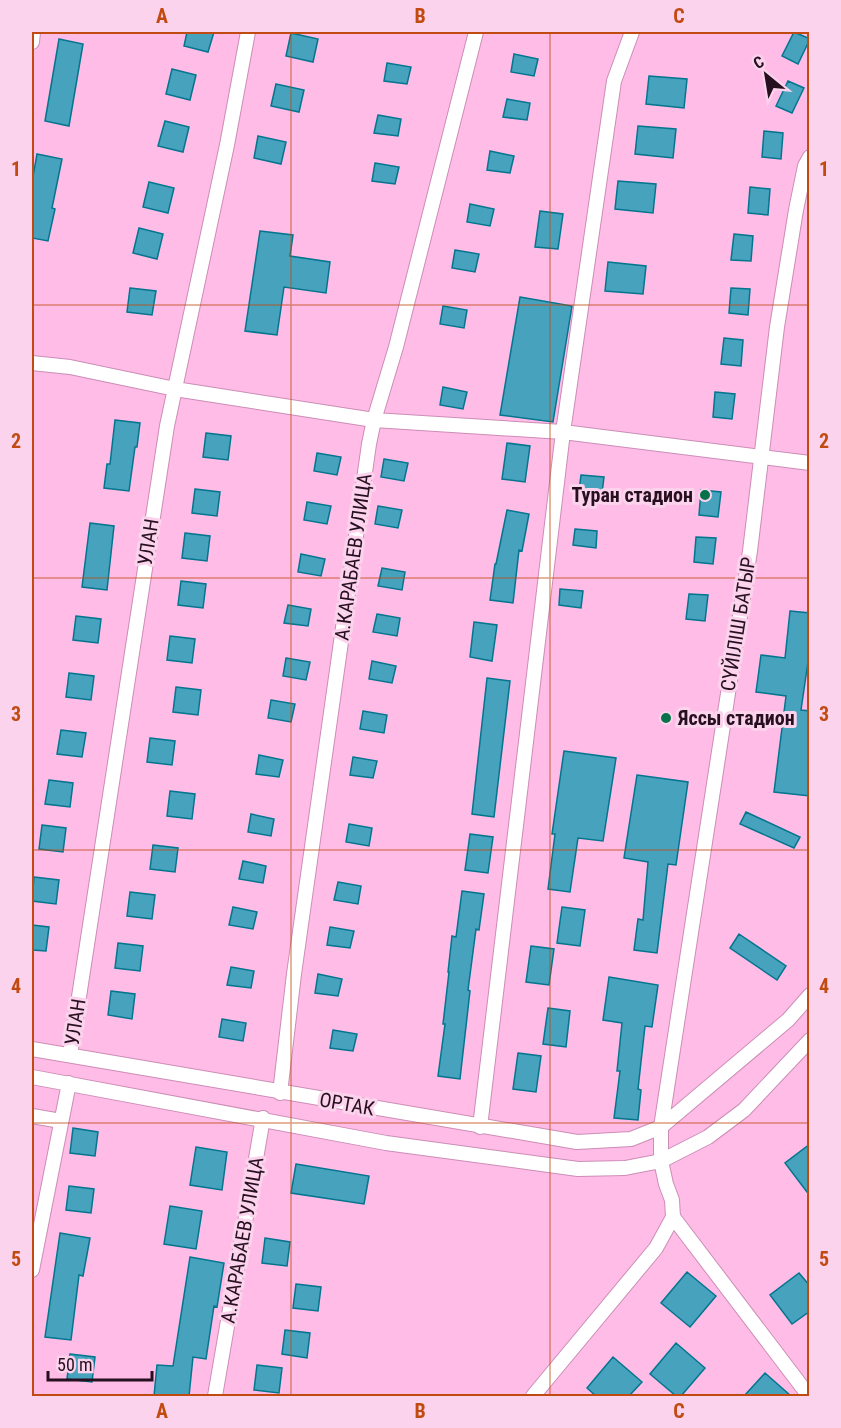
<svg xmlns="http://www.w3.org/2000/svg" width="841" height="1428" viewBox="0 0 841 1428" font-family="'Roboto Condensed',sans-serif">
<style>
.building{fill:#47a2bd;stroke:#04758e;stroke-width:1.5}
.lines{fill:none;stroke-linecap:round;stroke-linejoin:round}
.minor-casing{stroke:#cc8db6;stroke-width:16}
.minor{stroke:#fff;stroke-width:14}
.grid{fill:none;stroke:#c14a10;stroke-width:1.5;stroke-opacity:0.55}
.poi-dot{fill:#07724a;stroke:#fbd3ec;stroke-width:2}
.labels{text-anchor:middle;stroke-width:6;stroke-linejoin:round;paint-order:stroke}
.poi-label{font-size:20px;font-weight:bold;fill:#260f1f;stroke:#fbd3ec;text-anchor:end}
.street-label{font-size:20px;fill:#260f1f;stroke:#fbd3ec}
.neatline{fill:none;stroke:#c14a10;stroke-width:2}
.grid-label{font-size:20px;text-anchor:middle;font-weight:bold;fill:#c14a10}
</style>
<rect width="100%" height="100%" fill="#febce7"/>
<path class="building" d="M187,32h27l-6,20 -24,-6z
M794,32l16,7 -12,25 -16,-8z
M291,33l27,6 -5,23 -27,-6z
M59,39l24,5 -14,82 -24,-5z
M514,54l24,5 -4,17 -23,-4z
M387,63l24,4 -4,17 -23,-3z
M172,69l24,6 -6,25 -24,-6z
M649,76l38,3 -3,29 -38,-4z
M788,81l16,7 -12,25 -16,-7z
M276,84l28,6 -5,22 -28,-6z
M507,99l23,4 -3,17 -24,-3z
M378,115l23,4 -3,17 -24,-3z
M165,121l24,6 -6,25 -25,-6z
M638,126l38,3 -3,29 -38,-4z
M764,131l19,2 -2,26 -19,-2z
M258,136l28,6 -5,22 -27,-6z
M490,151l24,5 -4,17 -23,-3z
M37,154l25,5 -10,49 3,1 -7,32 -16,-3v-56z
M375,163l24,4 -4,17 -23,-3z
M618,181l38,3 -3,29 -38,-4z
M149,182l25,6 -6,25 -25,-6z
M750,187l20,2 -2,26 -20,-2z
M470,204l24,5 -4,17 -23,-4z
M540,211l23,3 -5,35 -23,-2z
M139,228l24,6 -6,25 -24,-6z
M260,231l33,4 -3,21 40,6 -4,31 -42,-6 -7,48 -32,-4z
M734,234l19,2 -2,25 -20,-1z
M455,250l24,4 -4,18 -23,-4z
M608,262l38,4 -3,28 -38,-3z
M130,288l26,3 -4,24 -25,-3z
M731,288l19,1 -2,26 -19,-2z
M520,297l52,9 -19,116 -53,-7z
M443,306l24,4 -3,18 -24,-4z
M724,338l19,2 -2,26 -20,-2z
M443,387l24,5 -4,17 -23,-4z
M715,392l20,2 -3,25 -19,-2z
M115,420l25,3 -3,24h-2l-6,44 -25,-3 3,-24h3z
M206,433l25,3 -3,24 -25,-3z
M507,443l23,3 -5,36 -23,-3z
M317,453l24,4 -4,18 -23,-4z
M384,459l24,4 -4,18 -23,-4z
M581,475l23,2 -2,16 -23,-2z
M195,489l25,3 -3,24 -25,-3z
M701,490l20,2 -3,25 -19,-2z
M307,502l24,4 -4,18 -23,-4z
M378,506l24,4 -4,18 -23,-4z
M507,510l22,4 -7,37 -3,-1 -6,53 -23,-3 5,-36h1z
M90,523l24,3 -7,64 -25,-3z
M575,529l22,2 -1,17 -23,-3z
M185,533l25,3 -3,25 -25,-3z
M696,537l20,1 -3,26 -19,-2z
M301,554l24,5 -4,17 -23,-4z
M382,568l23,4 -3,18 -24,-4z
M181,581l25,3 -3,24 -25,-3z
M560,589l23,2 -2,17 -22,-3z
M689,594l19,1 -3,26 -19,-2z
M288,605l23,4 -3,17 -24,-3z
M790,611l20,2v35l-9,62 9,1v85l-36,-4 12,-96 -30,-4 5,-37 24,3z
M377,614l23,4 -3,18 -24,-4z
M76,616l25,3 -3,24 -25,-3z
M474,622l23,3 -5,36 -22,-4z
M170,636l25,3 -3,24 -25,-3z
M286,658l24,4 -4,18 -23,-4z
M372,661l24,5 -4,17 -23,-4z
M69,673l25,3 -3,24 -25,-3z
M487,678l23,3 -16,136 -22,-3z
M176,687l25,3 -3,25 -25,-3z
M271,700l24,4 -4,18 -23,-4z
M363,711l24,4 -3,18 -24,-4z
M61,730l25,3 -4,24 -25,-3z
M150,738l25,3 -3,24 -25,-3z
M564,751l52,7 -13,83 -25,-3 -8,54 -22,-3 7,-55h-3z
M259,755l24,5 -4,17 -23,-3z
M353,757l24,4 -4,17 -23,-3z
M637,775l51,7 -12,83 -8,-1 -11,89 -23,-3 4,-31 5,1 5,-58 -24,-4z
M49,780l24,3 -3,24 -25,-3z
M170,791l25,3 -3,25 -25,-3z
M746,812l54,25 -6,11 -54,-24z
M251,814l23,5 -3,17 -23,-4z
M349,824l23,4 -3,18 -23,-4z
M42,825l24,3 -3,24 -24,-3z
M470,834l23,3 -5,36 -23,-3z
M153,845l25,3 -3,24 -25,-3z
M243,861l23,5 -3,17 -24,-4z
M34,877l25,3 -3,24 -24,-3z
M338,882l23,4 -3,18 -24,-4z
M462,891l22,3 -5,36 -3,-1 -8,61 2,1 -10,88 -22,-3 7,-52h-2l6,-52h-1l4,-36 4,1z
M130,892l25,3 -3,24 -25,-3z
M233,907l24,5 -4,17 -24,-4z
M562,907l23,3 -5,36 -23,-3z
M32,925l17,2 -3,24 -14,-1z
M330,927l24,4 -4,17 -23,-3z
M739,934l47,32 -9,14 -47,-32z
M118,943l25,3 -3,25 -25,-3z
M531,946l23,3 -5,36 -23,-3z
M231,967l23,4 -3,17 -24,-3z
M318,974l24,5 -4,17 -23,-3z
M609,977l49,8 -6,42 -7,-1 -7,63 3,1 -3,30 -24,-2 6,-47h-3l5,-48 -19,-3z
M111,991l24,3 -3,25 -24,-4z
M548,1008l22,3 -4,36 -23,-3z
M222,1019l24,4 -3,18 -24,-4z
M333,1030l24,4 -4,17 -23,-3z
M518,1053l23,3 -5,36 -23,-3z
M73,1128l25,4 -3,24 -25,-3z
M810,1144v52l-25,-33z
M196,1147l31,5 -5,38 -32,-5z
M296,1164l73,12 -5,28 -73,-11z
M69,1186l25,3 -3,24 -25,-3z
M170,1206l32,5 -6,38 -32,-5z
M60,1233l30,5 -7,38 -4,-1 -8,65 -26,-3z
M265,1238l25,4 -3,24 -25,-3z
M190,1257l34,6 -7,44 -3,-1 -8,53 -13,-2 -4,39h-35l3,-31 16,1z
M687,1272l29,24 -26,31 -29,-24z
M799,1273l11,13v25l-18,13 -22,-29z
M296,1284l25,3 -3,24 -25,-3z
M285,1330l25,3 -3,25 -25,-4z
M676,1343l29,25 -24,28h-5l-26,-22z
M70,1354l25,3 -3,25 -25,-3z
M613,1357l29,25 -13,14h-33l-9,-8z
M257,1365l25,3 -3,25 -25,-3z
M765,1373l26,23h-47z"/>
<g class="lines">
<g class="minor-casing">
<path id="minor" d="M32,42l1,-10
M32,363l38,4 105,22 199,31 189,12 247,31
M32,1049l545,93 54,-3 30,-12 127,-107 22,-25
M70,1055l97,-629 60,-281 21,-113
M32,1077l354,66 192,26 47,-1 36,-7 47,-24 36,-27 66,-70
M280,1093l14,-119 75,-530 5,-24 22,-73 80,-315
M32,1116l29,5
M480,1127l83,-695 51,-351 18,-49
M673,1217l136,179
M32,1270l37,-187
M215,1396l48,-278
M533,1396l123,-148 17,-31 -1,-17 -6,-16 -5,-23v-34l89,-576 27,-224 19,-117 9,-44 5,-9"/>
</g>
<use href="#minor" class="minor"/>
</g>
<path class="grid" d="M291,32v1364M550,32v1364M32,305h778M32,578h778M32,850h778M32,1123h778"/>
<g class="poi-dot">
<circle cx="705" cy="495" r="6"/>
<circle cx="666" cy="718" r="6"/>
</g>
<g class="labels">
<g class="poi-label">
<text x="693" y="502">Туран стадион</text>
<text x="678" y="725" text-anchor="start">Яссы стадион</text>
</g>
<g class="street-label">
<text transform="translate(148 542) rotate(-81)" y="7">УЛАН</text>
<text transform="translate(353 557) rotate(-82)" y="7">А.КАРАБАЕВ УЛИЦА</text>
<text transform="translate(738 624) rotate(-81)" y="7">СҮЙІЛІШ БАТЫР</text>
<text transform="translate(75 1022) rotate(-81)" y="7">УЛАН</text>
<text transform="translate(347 1104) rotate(10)" y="7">ОРТАК</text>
<text transform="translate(242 1240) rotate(-80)" y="7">А.КАРАБАЕВ УЛИЦА</text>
</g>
</g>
<rect width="841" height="1428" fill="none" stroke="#fbd3ec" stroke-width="66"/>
<g transform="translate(766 75) rotate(330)" stroke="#fbd3ec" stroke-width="4.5" paint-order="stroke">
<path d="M0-4.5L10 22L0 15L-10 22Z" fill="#260f1f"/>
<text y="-9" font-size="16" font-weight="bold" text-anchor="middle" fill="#260f1f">С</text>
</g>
<path d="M48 1371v9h104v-9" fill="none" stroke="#260f1f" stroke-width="3"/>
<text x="57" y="1371" font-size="18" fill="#260f1f" stroke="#fbd3ec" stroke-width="4.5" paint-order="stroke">50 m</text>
<rect x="33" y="33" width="775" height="1362" class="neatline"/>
<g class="grid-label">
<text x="162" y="23">A</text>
<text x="420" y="23">B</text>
<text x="679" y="23">C</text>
<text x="16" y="176">1</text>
<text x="824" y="176">1</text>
<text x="16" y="448">2</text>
<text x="824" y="448">2</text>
<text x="16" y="721">3</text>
<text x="824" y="721">3</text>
<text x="16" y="993">4</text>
<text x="824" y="993">4</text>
<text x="16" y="1266">5</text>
<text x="824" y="1266">5</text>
<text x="162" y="1418">A</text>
<text x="420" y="1418">B</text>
<text x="679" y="1418">C</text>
</g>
</svg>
